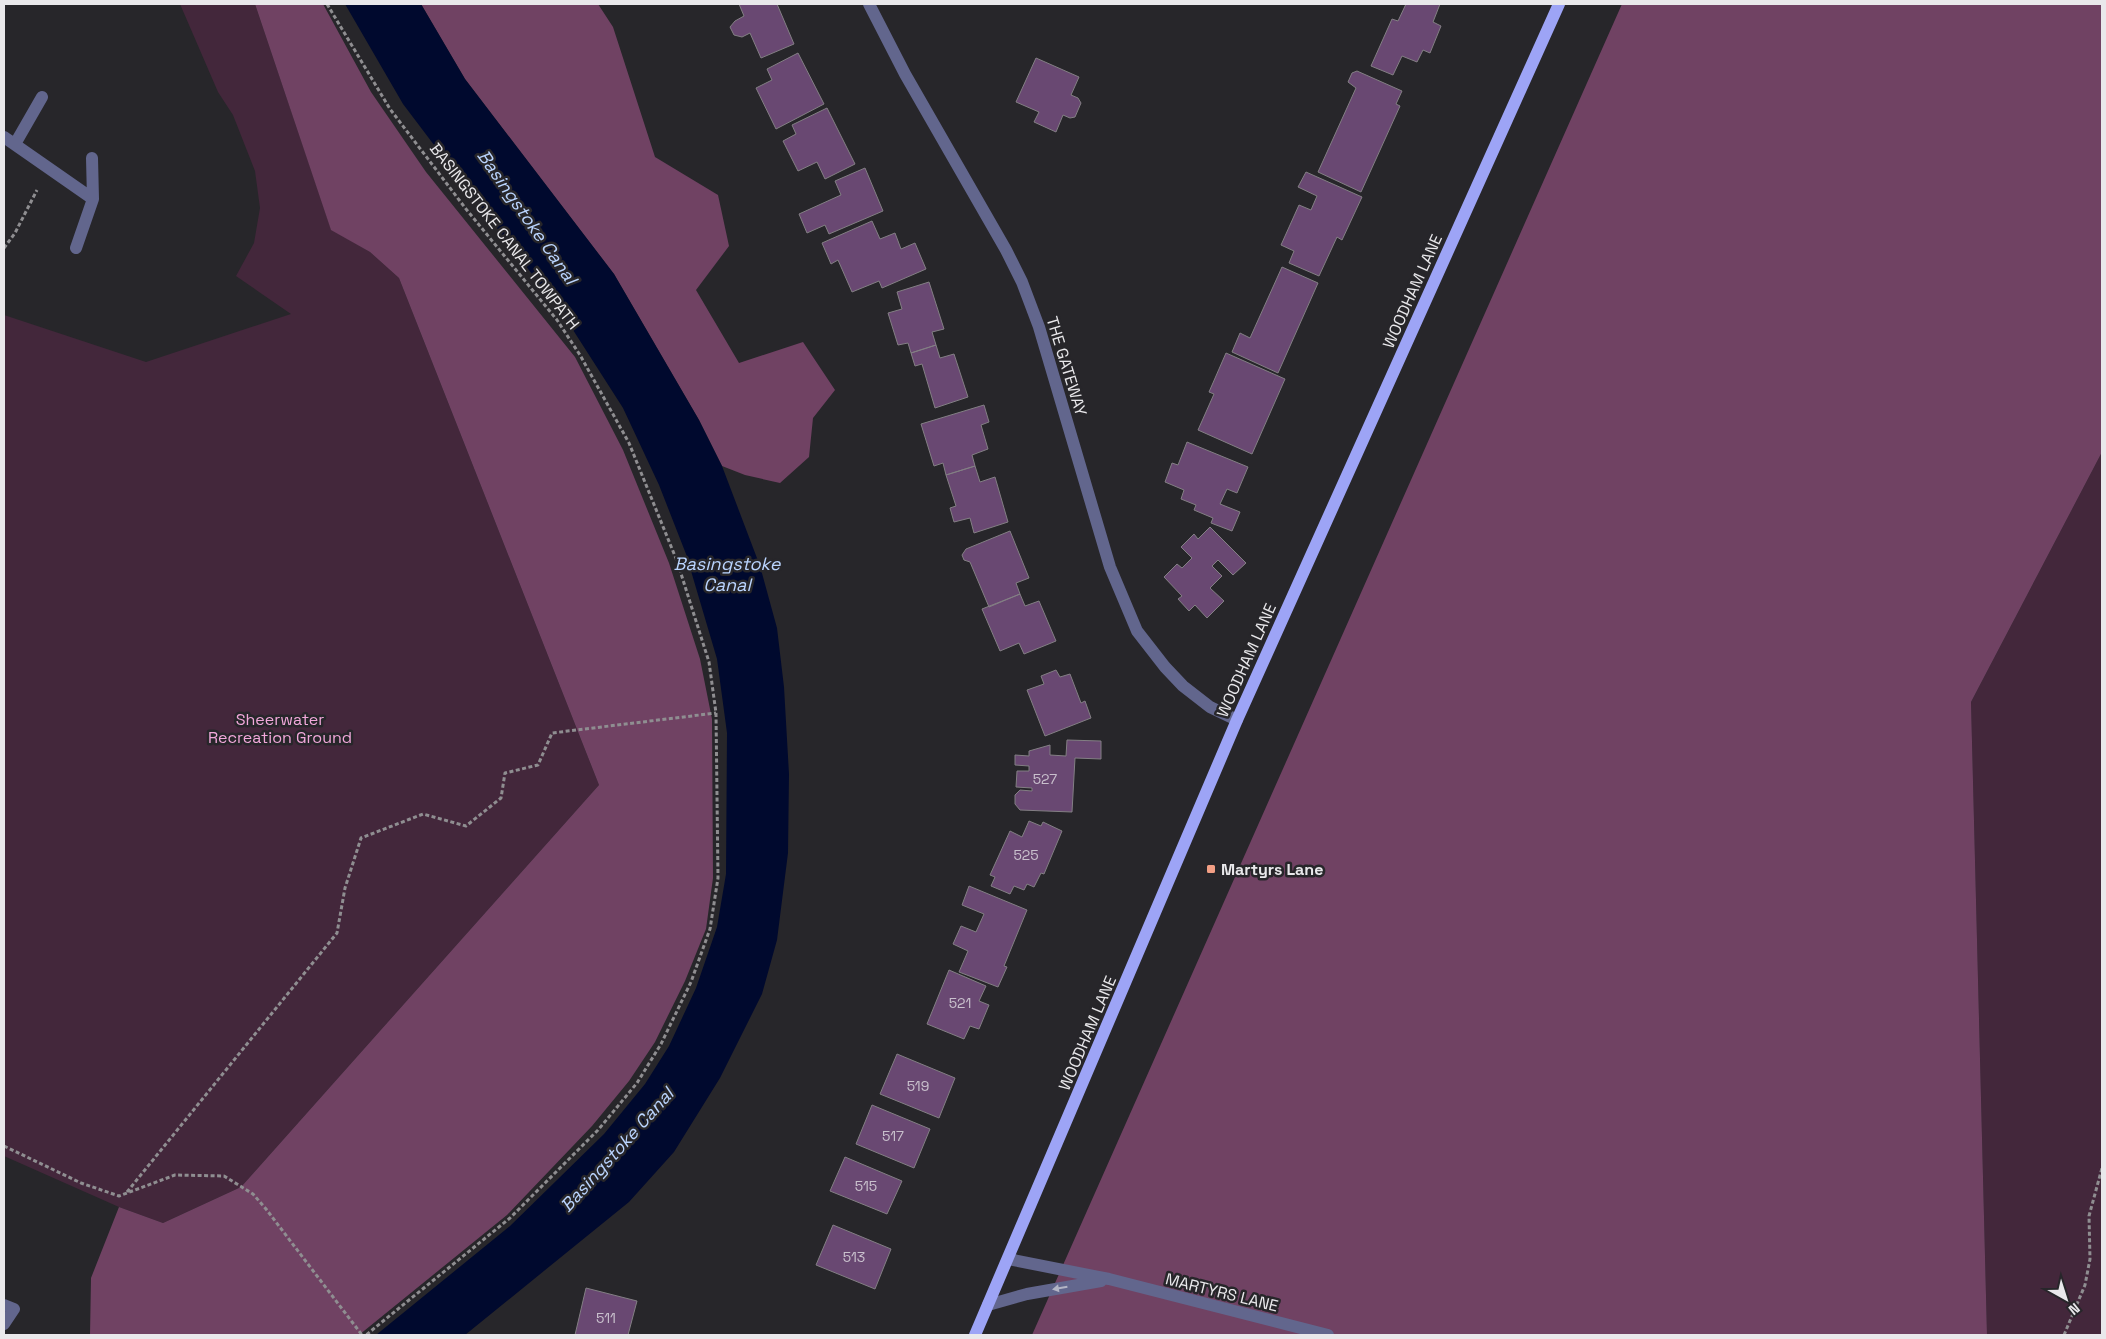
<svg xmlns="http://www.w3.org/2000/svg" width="2106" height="1339" viewBox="0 0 2106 1339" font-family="'Space Grotesk',sans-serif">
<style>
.green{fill:#43273b}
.forest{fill:#704263}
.water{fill:#00092e}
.building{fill:#694872;stroke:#837f84}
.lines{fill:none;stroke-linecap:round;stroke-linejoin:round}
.path{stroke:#8f8e91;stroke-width:3;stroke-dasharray:4 2.5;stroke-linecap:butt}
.minor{stroke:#62668d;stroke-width:12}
.major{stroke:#9da4f6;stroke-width:12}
.oneway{fill:#b3b4c5}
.poi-dot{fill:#f39f85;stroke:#27262a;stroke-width:2}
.labels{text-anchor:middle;stroke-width:5;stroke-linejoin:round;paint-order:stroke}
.number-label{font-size:14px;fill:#c9c0cd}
.street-label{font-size:16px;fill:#e9e8eb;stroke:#27262a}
.park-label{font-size:16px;fill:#f2a8db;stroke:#27262a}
.poi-label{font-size:16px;font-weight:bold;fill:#e9e8eb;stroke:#27262a;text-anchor:start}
.water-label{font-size:18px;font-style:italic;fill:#bad4fe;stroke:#27262a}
</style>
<rect width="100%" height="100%" fill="#27262a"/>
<path class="green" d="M180,4h75l76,225 39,23 29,26 200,507 -358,402 -78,36 -44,-16 -115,-51v-841l142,47 145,-48 -55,-38 18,-33 6,-35 -5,-37 -22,-56 -15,-23z
M2102,452v883h-115l-16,-633z"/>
<path class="forest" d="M255,4h68l48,88 55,80 149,185 48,93 46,113 31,96 12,60 1,159 -7,51 -21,52 -30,61 -26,39 -37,45 -85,89 -148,120h-269l1,-57 28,-71 44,16 78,-36 358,-402 -200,-507 -29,-26 -39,-22z
M421,4h177l15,23 42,130 63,38 11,51 -33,44 43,73 64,-21 32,48 -22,28 -4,39 -29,26 -35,-8 -23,-9 -23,-46 -85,-146 -149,-195z
M1622,4h480v448l-131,250 16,633h-955z"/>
<path class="water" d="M345,4h76l44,75 149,195 85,146 23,46 38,100 17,62 7,59 5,87 -1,79 -11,87 -15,54 -42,84 -46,74 -45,50 -164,133h-89l134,-109 94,-92 41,-50 24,-38 27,-58 21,-61 9,-53 1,-141 -10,-74 -31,-105 -27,-69 -36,-77 -57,-89 -163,-215z"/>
<path class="building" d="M739,4h38l17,40 -33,14 -11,-25 -8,4 -8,-2 -4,-8 5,-6 9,-5z
M1406,4h34l-7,18 8,4 -11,27 -7,-3 -6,12 -15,-6 -9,19 -22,-9 21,-47 6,2z
M798,53l26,51 -48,25 -20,-41 16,-8 -5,-11z
M1036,58l43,19 -8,18 7,3 3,5 -6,14 -5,1 -7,-3 -7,17 -22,-10 5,-10 -23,-10z
M1357,71l45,20 -6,13 4,2 -39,86 -43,-20 38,-84 -8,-6 4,-9z
M827,108l28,56 -30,15 -8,-17 -19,9 -15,-30 13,-7 -4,-9z
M865,168l18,43 -54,23 -4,-9 -18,8 -8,-19 42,-19 -6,-14z
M1306,172l56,25 -20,43 -5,-3 -18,39 -30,-13 5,-12 -13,-6 18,-40 12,5 6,-14 -19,-9z
M872,221l8,18 15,-6 6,16 14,-6 11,26 -44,19 -3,-7 -27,11 -14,-32 -7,4 -9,-21z
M1282,267l36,16 -40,90 -46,-21 8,-19 10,5z
M929,282l15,47 -12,3 4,13 -25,8 -3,-10 -10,2 -10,-32 14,-4 -5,-17z
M936,345l4,13 14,-4 14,43 -33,11 -13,-44 -7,2 -4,-13z
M1226,353l59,26 -33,75 -54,-24 16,-36 -5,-2z
M984,405l5,17 -8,3 7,24 -16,6 3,11 -29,9 -3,-12 -9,3 -13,-42z
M1187,442l61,25 -11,26 -10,-4 -7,15 20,8 -8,19 -21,-8 2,-5 -19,-8 2,-5 -15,-6 3,-9 -19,-8 7,-19 6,2z
M975,466l5,16 15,-5 13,45 -34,11 -4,-15 -16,4 -4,-14 6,-2 -10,-31z
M1210,527l36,36 -13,12 -15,-15 -6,6 10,10 -12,12 14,13 -17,17 -12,-13 -6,6 -11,-12 4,-3 -18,-19 13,-13 5,4 10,-10 -11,-11 13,-13 4,5z
M1010,531l19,47 -13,5 4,11 -31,13 -19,-45 -6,-2 -2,-5 4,-6z
M1020,594l5,12 14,-5 17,40 -32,13 -5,-11 -19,8 -18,-42z
M1056,670l4,7 10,-3 11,29 4,-2 6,17 -46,18 -18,-46 17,-6 -3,-8z
M1067,740l34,1v18l-26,-1 -3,54 -52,-2 -5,-6v-9l5,-5 12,1v-3l-16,-1 1,-16h12v-5l-14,-1v-10l14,1v-5l21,-6v10l16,1z
M1029,821l12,5 2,-4 19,9 -18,43 -3,-1 -7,14 -7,-3 -3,6 -10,-4 -4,8 -19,-8 4,-9 -5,-2 20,-44 12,6z
M969,886l58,24 -23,56 3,1 -9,20 -39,-15 9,-21 -15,-7 8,-18 15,6 8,-18 -22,-9z
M949,970l37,16 -7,15 10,4 -10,24 -9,-3 -6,13 -37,-15z
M897,1054l58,24 -16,40 -59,-24z
M872,1105l58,24 -16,39 -58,-24z
M845,1157l57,24 -15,33 -57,-23z
M833,1225l58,24 -16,40 -59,-24z
M586,1288l51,13 -9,34h-53z"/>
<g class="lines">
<path class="path" d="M327,4l63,105 76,100 91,111 23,35 49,88 48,118 32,101 7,51 2,165 -8,51 -19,53 -30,62 -24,39 -39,47 -88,88 -144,117
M4,248l11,-15 22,-43
M4,1146l77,37 38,13 56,-21 49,1 29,18 13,15 96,126
M127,1192l210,-259 8,-45 16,-50 62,-24 43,12 35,-28 4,-25 33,-8 14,-32 164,-20
M2064,1335l21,-50 5,-26 -1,-43 13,-48"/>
<path class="minor" d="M869,4l36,70 101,176 16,32 17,45 71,240 27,64 28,36 18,19 27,21 27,13
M4,137l89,62
M15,144l27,-47
M76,248l17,-49 -1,-41
M1008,1259l101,20 219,56
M4,1305l10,4 -10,15
M988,1305l39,-11 74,-13"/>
<path class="major" d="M975,1335l262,-615 322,-716"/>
</g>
<defs><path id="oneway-solid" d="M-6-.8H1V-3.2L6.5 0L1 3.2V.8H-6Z" transform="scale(1.25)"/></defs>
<use class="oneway" href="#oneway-solid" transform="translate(1060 1288) rotate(170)"/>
<rect class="poi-dot" x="1206" y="864" width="10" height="10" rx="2.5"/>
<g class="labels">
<g class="number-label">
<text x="1045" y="784">527</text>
<text x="1026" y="860">525</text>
<text x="960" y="1008">521</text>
<text x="918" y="1091">519</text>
<text x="893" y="1141">517</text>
<text x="866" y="1191">515</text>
<text x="854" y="1262">513</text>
<text x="606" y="1323">511</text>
</g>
<g class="street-label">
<text transform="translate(505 236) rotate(52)" y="6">BASINGSTOKE CANAL TOWPATH</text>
<text transform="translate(1412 291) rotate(-66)" y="6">WOODHAM LANE</text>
<text transform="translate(1067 366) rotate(73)" y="6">THE GATEWAY</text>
<text transform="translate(1246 660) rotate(-66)" y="6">WOODHAM LANE</text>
<text transform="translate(1087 1033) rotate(-67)" y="6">WOODHAM LANE</text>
<text transform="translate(1222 1292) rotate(14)" y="6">MARTYRS LANE</text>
</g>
<g class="park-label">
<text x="280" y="725">Sheerwater<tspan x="280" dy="18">Recreation Ground</tspan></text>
</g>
<g class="poi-label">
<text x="1221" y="875">Martyrs Lane</text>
</g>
<g class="water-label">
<text transform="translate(527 217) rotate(55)" y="6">Basingstoke Canal</text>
<text x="727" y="570">Basingstoke<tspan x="727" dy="21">Canal</tspan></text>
<text transform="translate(617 1150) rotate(-48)" y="6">Basingstoke Canal</text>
</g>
</g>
<rect width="2106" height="1339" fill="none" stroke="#e9e8eb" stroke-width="10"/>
<g transform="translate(2066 1299) rotate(141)" stroke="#27262a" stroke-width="4" paint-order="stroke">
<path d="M0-4L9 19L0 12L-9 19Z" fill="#e9e8eb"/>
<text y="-8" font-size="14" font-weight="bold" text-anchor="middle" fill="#e9e8eb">N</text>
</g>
</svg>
